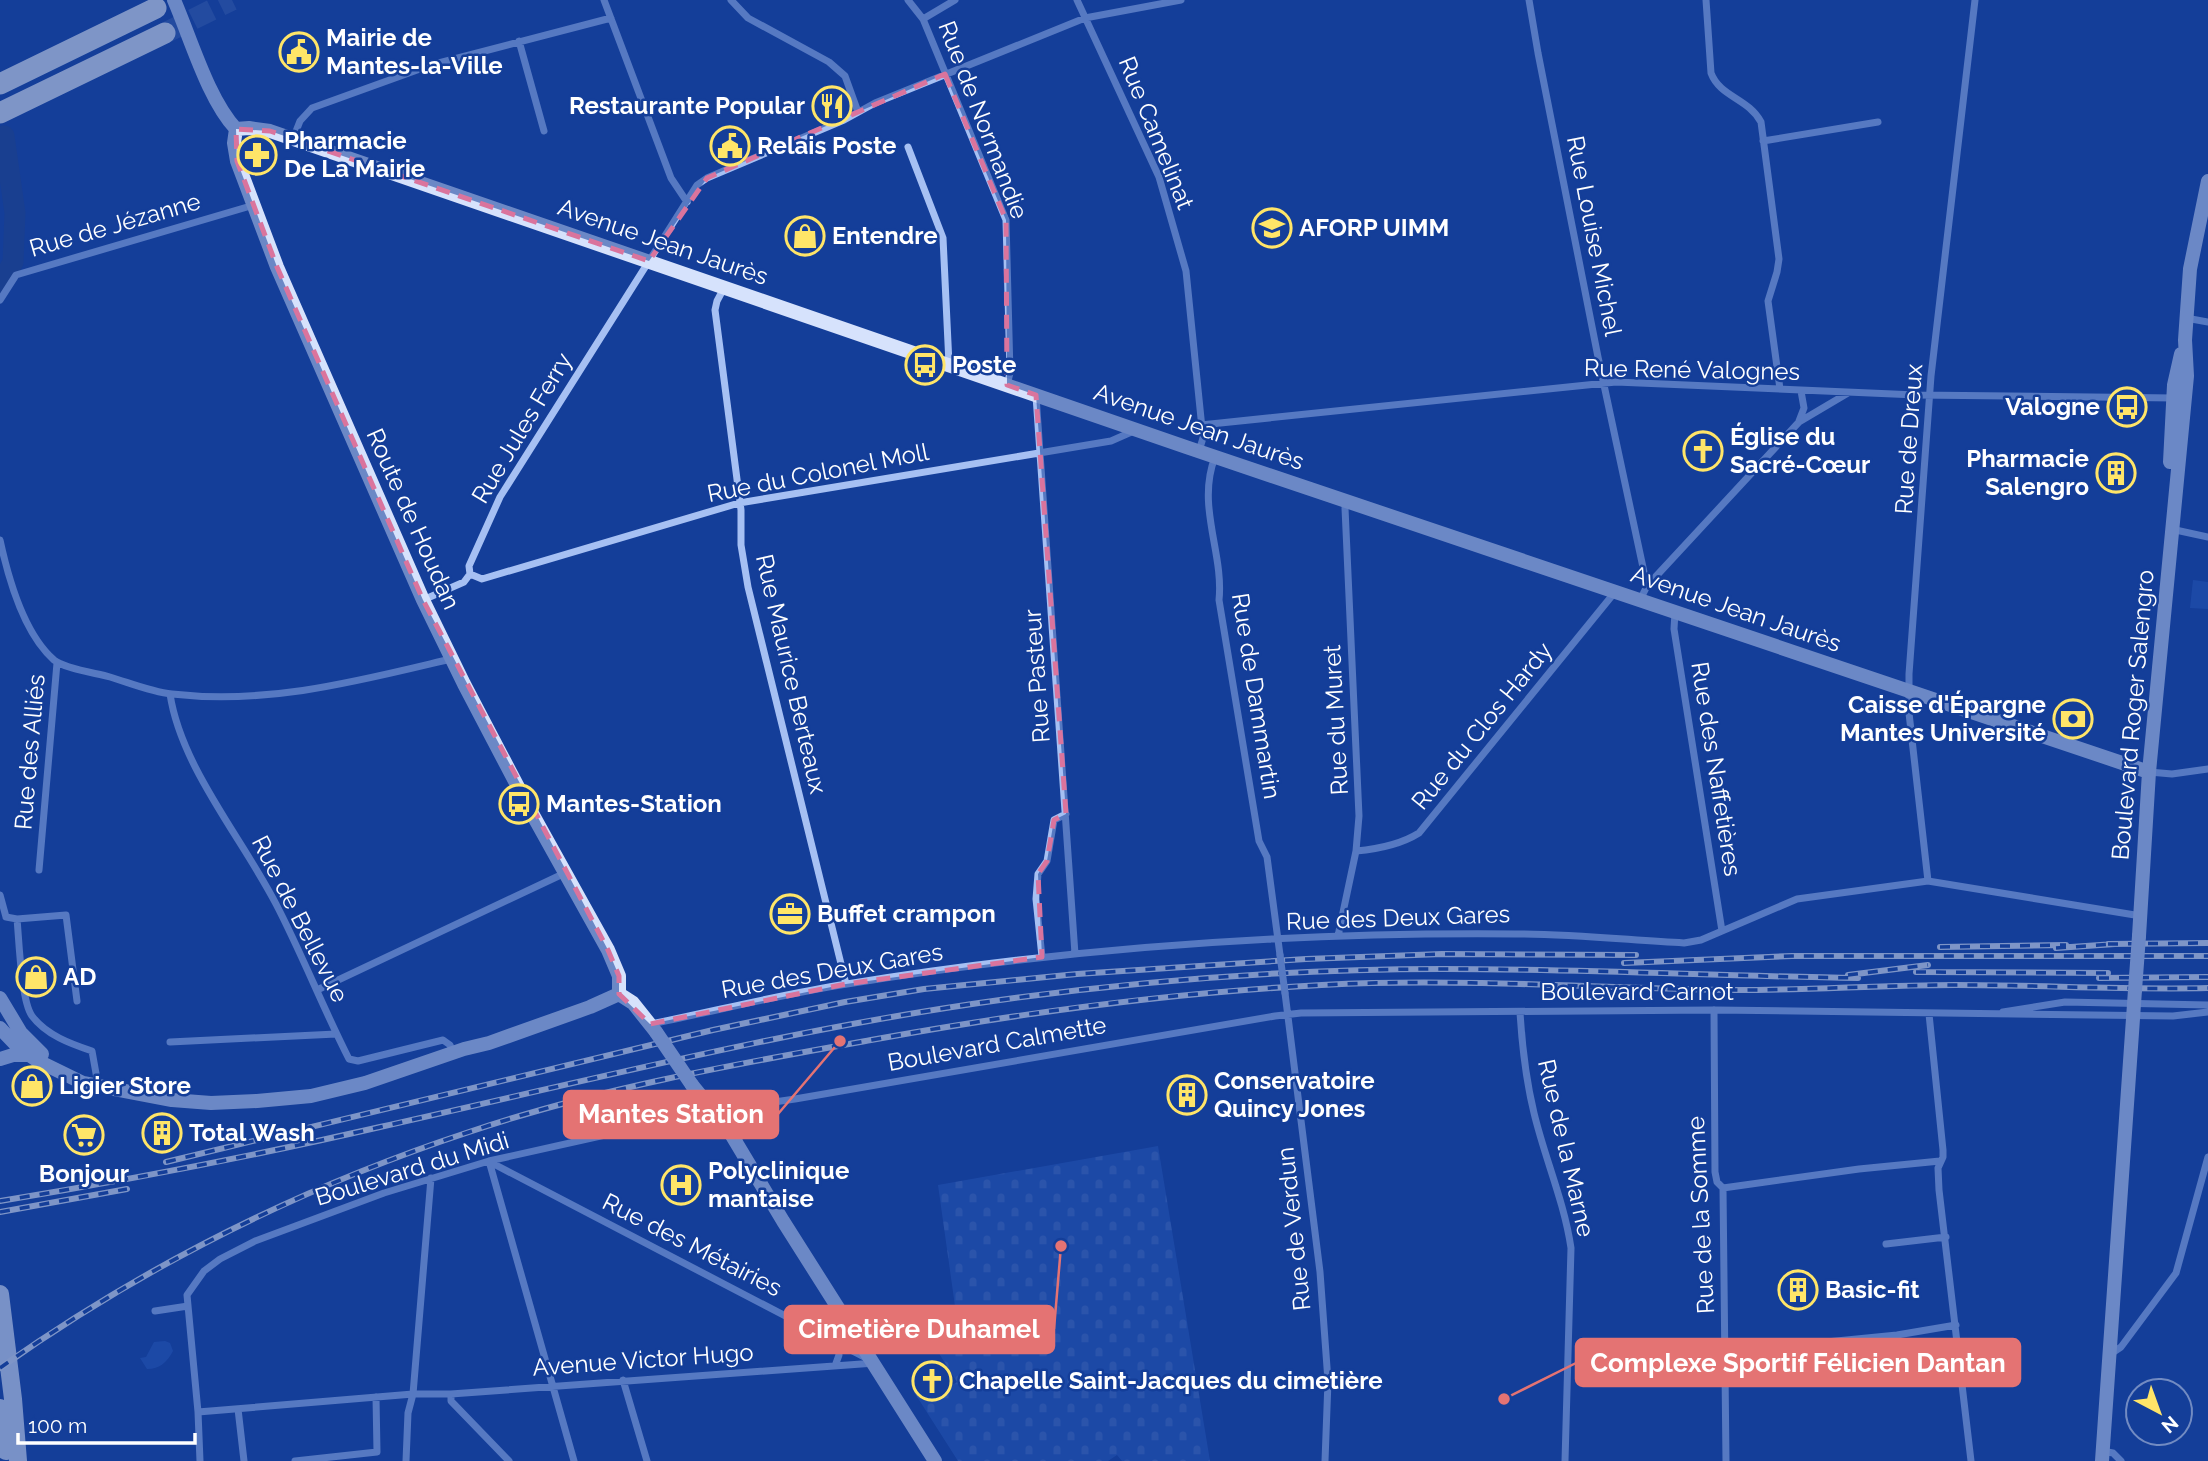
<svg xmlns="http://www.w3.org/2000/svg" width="2208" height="1461" viewBox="0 0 2208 1461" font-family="Raleway,sans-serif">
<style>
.green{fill:#2757b7}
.cemetery{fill:url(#cemetery-stones)}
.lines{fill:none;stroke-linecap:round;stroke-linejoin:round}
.river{stroke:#204085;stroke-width:21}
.highway-tunnel{stroke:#375ba8;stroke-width:21;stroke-dasharray:21 10;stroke-linecap:butt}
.street{stroke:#a6c0f3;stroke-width:7}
.secondary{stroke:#d6e2fc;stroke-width:14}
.primary{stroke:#f2f6ff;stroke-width:18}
.highway{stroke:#fff;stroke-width:21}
.rail-casing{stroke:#fff;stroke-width:6}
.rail{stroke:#143e99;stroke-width:3.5;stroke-dasharray:10;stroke-linecap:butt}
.street-bridge{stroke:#a6c0f3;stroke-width:7}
.secondary-bridge{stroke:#d6e2fc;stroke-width:14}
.marked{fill:none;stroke:#da749d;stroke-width:5;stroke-dasharray:14 9;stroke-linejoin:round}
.labels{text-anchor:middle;stroke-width:5;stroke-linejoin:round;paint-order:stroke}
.poi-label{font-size:24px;font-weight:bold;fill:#fff;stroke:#143e99;text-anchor:start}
.street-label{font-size:24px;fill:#fff;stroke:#143e99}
.leader{fill:none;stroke:#e47373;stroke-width:2.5}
.callout-dot{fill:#e47373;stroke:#143e99;stroke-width:2.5}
.callout{fill:#e47373;stroke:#e47373;stroke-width:2.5}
.callout-label{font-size:26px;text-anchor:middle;font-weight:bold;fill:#fff}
</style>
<defs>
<pattern id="cemetery-stones" width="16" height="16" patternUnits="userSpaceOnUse" patternTransform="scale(1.75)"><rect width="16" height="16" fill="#2757b7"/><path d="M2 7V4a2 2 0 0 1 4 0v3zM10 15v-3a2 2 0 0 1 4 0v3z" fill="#4770c2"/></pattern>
</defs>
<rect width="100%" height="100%" fill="#143e99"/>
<path class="green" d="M2193,580l15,2v27l-18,-1z
M165,1341l5,2 3,8c-6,11 -13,18 -26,18l-7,-11 6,-1 8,-15z"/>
<path class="cemetery" d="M1158,1146l52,315h-88l-5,-6 -9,6h-150l-44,-69 2,-1 9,7 6,-1 3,4 11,-6 -3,-4 15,-9 -29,-46 9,-7 -6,-11 24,-12 -17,-121z"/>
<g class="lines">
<path class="river" d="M0,287l13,-25 2,-49 -11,-77"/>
<path class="highway-tunnel" d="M165,33l67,-33"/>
<path class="street" d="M604,0l67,178 16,24
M731,0l17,18 81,44 16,14 13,36
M908,0l15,19 83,201 4,153 -3,12
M1077,0l82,177 27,94 17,167 -4,13
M1529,0l9,53 60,304 49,229 -7,14
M1706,0l5,73c9,24 37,25 50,49l18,137 -2,13 -9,29 12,88
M923,19l32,-19
M519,41l25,90
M293,139l7,-18 12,-13 119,-43 180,-47
M1763,141l115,-19
M908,147l35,91 6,126
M724,288l-7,13 -2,9 26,200v35l7,42 98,397
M0,300l16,-25 238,-70
M2186,318l22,4
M1036,396l39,558
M1799,421l5,-13 -3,-17
M1201,425l415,-43 300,13 258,3
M1215,457c-19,49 9,96 4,143l40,241 8,16 13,98
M2171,529l37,8
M0,540c8,37 24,94 54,120 11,9 42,13 56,17 20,6 41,15 62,17 97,11 186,-13 279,-35
M470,574l12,5 257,-76 372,-62 25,-11
M1647,586l152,-164 49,-29
M423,600l41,-18 6,-8 -1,-8 31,-69 197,-312 10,-7 137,-58 31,-17 210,-85 96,-18
M1675,612l-1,17 48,302
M170,694c11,73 72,144 106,210 26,50 47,104 73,155l9,2 85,-21 7,5 3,8
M2149,772l23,2 36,-5
M1356,851c22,-2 44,-6 63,-18l196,-241
M39,870l18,-207
M1928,881l-19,-168v-39l22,-298 44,-376
M0,895l6,22
M6,917l11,2 49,-4 11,86
M17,919c2,20 4,82 15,97 14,19 39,28 60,35l5,28 -3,7
M1338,936l18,-85 3,-35 -14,-308 1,-6
M1042,957l-6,-58 2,-25 9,-13 7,-41 12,-6
M317,990l248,-117
M1285,993l35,279 8,109 -3,80
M1714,1010l1,162 2,10 6,6 3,273
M1520,1012c2,33 6,68 14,101 11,46 30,88 37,135l-6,213
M2003,1012l62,-10 143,3
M1929,1014l14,136v7l-5,11 1,22 32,271
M651,1024c65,-13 131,-30 196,-40 221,-36 445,-52 668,-50 56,0 113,6 169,9l17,-3 96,-41 131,-18 213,35
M170,1042l166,-8
M739,1141c-1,-15 11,-27 22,-36
M489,1161l85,300
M490,1162l374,195
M1723,1188l136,-19 81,-8
M1886,1244l60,-7
M155,1311l33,-5
M1725,1352l172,-17 59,-10
M2109,1355l12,-8 55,-74 32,-116
M835,1366l4,-11 -2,-13
M623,1380l24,81
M451,1394v7l58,60
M238,1409l6,52
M198,1412l215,-18h38l424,-31
M2102,1451l11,2 8,8
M200,1461l-2,-49 -11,-117 17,-24 16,-12 35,-18 129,-48 105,-32 224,-50 82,-12 480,-83 26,-3 413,-3 459,6 35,-4
M295,1461l82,-9 -1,-55
M406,1461l2,-48 5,-19 18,-216"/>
<path class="secondary" d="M174,0c17,39 34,99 62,129l-2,14 3,18 40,106 146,333 41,84 65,124 79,142 11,26v18
M236,129l13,-1 21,3 916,316 963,325
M2170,462l4,-77 7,-31
M2139,936l10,-164 38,-396 -2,-36 5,-71 18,-88
M619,994l14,9 23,29
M0,998l21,35 21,21
M0,1028l19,20 19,13 45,22 89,17 39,3 46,-2 54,-5 54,-13 99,-34 25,-6 101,-36 29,-13
M0,1059l13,-4h14
M692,1085l36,44 55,92 152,240
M2102,1461l33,-471"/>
<path class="primary" d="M0,1294l13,105 5,62
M0,1408l6,43"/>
<path class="highway" d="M0,84l156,-76
M0,113l165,-80"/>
<g class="rail-casing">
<path id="rail" d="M2108,944l100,-1
M1940,947l126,-2
M2056,948l59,-4
M1624,963l168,-7h416
M1916,972l192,1
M1848,975l80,-10
M2099,978l109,-1
M166,1162l547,-132 132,-28 79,-13 153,-15 229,-15 136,-5 194,1
M0,1201c128,-21 254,-45 380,-74 206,-46 410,-98 620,-127 146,-20 295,-31 442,-31 139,0 277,7 416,9
M0,1212l127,-23
M0,1368c143,-101 302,-181 469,-236 130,-44 267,-68 402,-92 166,-30 332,-52 501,-57 122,-3 244,6 366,7 73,0 145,-5 218,-5 84,0 168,5 252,3"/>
</g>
<use href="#rail" class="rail"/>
<path class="street-bridge" d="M1280,955l5,38"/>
<path class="secondary-bridge" d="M2135,990l4,-54
M656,1032l36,53"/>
</g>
<path d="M0 0H2208V1461H0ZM945,74l61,146 1,165 29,10 30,419 -12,6 -7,41 -9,13 4,83 -196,27 -196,40 -31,-30v-18l-11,-26 -185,-350 -146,-333 -40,-106 -1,-32 34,2 379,130 58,-83z" fill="#143e99" fill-opacity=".55" fill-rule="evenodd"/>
<path class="marked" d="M945,74l61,146 1,165 29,10 30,419 -12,6 -7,41 -9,13 4,83 -196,27 -196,40 -31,-30v-18l-11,-26 -185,-350 -146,-333 -40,-106 -1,-32 34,2 379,130 58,-83z"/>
<defs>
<g id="civic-ring" transform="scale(2.0125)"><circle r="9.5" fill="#143e99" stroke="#ffe568" stroke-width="1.5"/><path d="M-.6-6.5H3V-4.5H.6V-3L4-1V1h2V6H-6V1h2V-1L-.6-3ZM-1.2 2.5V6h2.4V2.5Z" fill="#ffe568"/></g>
<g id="restaurant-ring" transform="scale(2.0125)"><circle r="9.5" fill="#143e99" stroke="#ffe568" stroke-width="1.5"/><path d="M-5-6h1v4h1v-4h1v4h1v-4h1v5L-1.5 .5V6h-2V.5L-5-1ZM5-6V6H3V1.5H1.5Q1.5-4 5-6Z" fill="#ffe568"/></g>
<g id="pharmacy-ring" transform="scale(2.0125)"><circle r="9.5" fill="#143e99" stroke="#ffe568" stroke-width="1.5"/><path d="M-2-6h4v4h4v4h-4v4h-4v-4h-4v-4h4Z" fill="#ffe568"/></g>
<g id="school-ring" transform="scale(2.0125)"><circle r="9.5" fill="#143e99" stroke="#ffe568" stroke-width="1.5"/><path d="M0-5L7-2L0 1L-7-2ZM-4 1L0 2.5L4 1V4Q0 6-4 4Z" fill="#ffe568"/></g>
<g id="shop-ring" transform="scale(2.0125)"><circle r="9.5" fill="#143e99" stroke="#ffe568" stroke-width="1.5"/><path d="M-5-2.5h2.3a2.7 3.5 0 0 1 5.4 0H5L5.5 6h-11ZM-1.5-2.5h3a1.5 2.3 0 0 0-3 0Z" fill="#ffe568"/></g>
<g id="bus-ring" transform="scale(2.0125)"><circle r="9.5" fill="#143e99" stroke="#ffe568" stroke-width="1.5"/><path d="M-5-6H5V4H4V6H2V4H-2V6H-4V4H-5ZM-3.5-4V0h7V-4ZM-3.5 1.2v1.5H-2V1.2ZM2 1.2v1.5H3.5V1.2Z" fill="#ffe568"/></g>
<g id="church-ring" transform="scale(2.0125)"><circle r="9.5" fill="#143e99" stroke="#ffe568" stroke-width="1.5"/><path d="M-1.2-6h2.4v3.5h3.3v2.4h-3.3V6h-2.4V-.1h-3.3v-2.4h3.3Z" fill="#ffe568"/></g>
<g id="building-ring" transform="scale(2.0125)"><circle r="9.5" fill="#143e99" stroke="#ffe568" stroke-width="1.5"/><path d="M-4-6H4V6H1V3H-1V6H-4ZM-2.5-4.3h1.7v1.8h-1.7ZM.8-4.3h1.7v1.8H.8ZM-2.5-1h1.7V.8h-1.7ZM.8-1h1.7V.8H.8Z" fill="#ffe568"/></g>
<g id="bank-ring" transform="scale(2.0125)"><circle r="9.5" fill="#143e99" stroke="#ffe568" stroke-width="1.5"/><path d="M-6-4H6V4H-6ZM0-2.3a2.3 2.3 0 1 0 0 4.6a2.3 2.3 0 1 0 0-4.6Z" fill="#ffe568"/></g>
<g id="office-ring" transform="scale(2.0125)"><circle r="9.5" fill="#143e99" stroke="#ffe568" stroke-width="1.5"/><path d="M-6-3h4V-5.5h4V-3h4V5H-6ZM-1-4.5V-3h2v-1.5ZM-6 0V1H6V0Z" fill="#ffe568"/></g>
<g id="supermarket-ring" transform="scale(2.0125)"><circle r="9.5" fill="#143e99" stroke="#ffe568" stroke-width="1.5"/><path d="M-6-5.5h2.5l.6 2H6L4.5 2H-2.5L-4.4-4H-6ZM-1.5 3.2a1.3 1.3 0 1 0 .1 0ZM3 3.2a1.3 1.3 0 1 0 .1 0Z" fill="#ffe568"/></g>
<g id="hospital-ring" transform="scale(2.0125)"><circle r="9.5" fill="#143e99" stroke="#ffe568" stroke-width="1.5"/><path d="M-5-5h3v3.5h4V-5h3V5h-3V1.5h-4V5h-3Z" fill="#ffe568"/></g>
</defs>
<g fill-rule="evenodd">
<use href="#civic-ring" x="299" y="52"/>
<use href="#restaurant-ring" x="832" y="106"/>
<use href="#civic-ring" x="730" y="146"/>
<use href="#pharmacy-ring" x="257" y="155"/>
<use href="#school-ring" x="1272" y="228"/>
<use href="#shop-ring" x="805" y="236"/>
<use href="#bus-ring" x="925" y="365"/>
<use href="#bus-ring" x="2127" y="407"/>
<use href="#church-ring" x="1703" y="451"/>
<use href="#building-ring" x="2116" y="473"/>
<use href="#bank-ring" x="2073" y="719"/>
<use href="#bus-ring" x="519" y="804"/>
<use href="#office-ring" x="790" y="914"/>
<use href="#shop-ring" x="36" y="977"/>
<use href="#shop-ring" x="32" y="1086"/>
<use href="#building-ring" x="1187" y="1095"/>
<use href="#building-ring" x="162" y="1133"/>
<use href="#supermarket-ring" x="84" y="1135"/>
<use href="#hospital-ring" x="681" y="1185"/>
<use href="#building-ring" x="1798" y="1290"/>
<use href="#church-ring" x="932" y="1381"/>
</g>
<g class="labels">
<g class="poi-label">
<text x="326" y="46">Mairie de<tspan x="326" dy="28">Mantes-la-Ville</tspan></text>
<text x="805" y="114" text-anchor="end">Restaurante Popular</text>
<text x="284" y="149">Pharmacie<tspan x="284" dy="28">De La Mairie</tspan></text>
<text x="757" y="154">Relais Poste</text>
<text x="1299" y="236">AFORP UIMM</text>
<text x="832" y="244">Entendre</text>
<text x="952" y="373">Poste</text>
<text x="2100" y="415" text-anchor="end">Valogne</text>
<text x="1730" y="445">Église du<tspan x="1730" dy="28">Sacré-Cœur</tspan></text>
<text x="2089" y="467" text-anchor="end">Pharmacie<tspan x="2089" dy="28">Salengro</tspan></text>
<text x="2046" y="713" text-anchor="end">Caisse d'Épargne<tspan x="2046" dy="28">Mantes Université</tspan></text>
<text x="546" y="812">Mantes-Station</text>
<text x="817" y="922">Buffet crampon</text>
<text x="63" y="985">AD</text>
<text x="1214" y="1089">Conservatoire<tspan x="1214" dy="28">Quincy Jones</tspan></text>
<text x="59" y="1094">Ligier Store</text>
<text x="189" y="1141">Total Wash</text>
<text x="708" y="1179">Polyclinique<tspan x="708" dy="28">mantaise</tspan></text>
<text x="84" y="1182" text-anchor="middle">Bonjour</text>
<text x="1825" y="1298">Basic-fit</text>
<text x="959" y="1389">Chapelle Saint-Jacques du cimetière</text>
</g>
<g class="street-label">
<text transform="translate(983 120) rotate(69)" y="8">Rue de Normandie</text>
<text transform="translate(1156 133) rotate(68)" y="8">Rue Camelinat</text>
<text transform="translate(115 225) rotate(-16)" y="8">Rue de Jézanne</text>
<text transform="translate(1594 236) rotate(79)" y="8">Rue Louise Michel</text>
<text transform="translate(663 242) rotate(19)" y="8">Avenue Jean Jaurès</text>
<text transform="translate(1692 370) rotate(1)" y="8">Rue René Valognes</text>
<text transform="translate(1199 427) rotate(19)" y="8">Avenue Jean Jaurès</text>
<text transform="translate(522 428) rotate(-59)" y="8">Rue Jules Ferry</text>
<text transform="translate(1909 439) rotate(-86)" y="8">Rue de Dreux</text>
<text transform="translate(818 473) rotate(-11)" y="8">Rue du Colonel Moll</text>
<text transform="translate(413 519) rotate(66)" y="8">Route de Houdan</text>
<text transform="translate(1736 609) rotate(19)" y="8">Avenue Jean Jaurès</text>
<text transform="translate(791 674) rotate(77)" y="8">Rue Maurice Berteaux</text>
<text transform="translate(1037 676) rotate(-94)" y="8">Rue Pasteur</text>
<text transform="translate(1256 696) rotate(81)" y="8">Rue de Dammartin</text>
<text transform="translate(2133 715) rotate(-85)" y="8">Boulevard Roger Salengro</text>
<text transform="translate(1336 720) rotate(-93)" y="8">Rue du Muret</text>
<text transform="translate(1482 726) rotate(-51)" y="8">Rue du Clos Hardy</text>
<text transform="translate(30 752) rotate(-85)" y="8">Rue des Alliés</text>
<text transform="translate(1716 769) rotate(81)" y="8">Rue des Naffetières</text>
<text transform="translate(1398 918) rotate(-2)" y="8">Rue des Deux Gares</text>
<text transform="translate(300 919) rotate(63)" y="8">Rue de Bellevue</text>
<text transform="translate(832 971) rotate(-10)" y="8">Rue des Deux Gares</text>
<text x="1637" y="1000">Boulevard Carnot</text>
<text transform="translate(997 1044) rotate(-10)" y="8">Boulevard Calmette</text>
<text transform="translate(1566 1148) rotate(77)" y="8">Rue de la Marne</text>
<text transform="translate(412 1169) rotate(-17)" y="8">Boulevard du Midi</text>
<text transform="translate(1701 1215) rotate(-93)" y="8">Rue de la Somme</text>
<text transform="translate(1294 1229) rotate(-96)" y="8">Rue de Verdun</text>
<text transform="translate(692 1245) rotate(27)" y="8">Rue des Métairies</text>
<text transform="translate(643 1360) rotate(-4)" y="8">Avenue Victor Hugo</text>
</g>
</g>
<path class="leader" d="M840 1041L778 1114M1061 1246L1054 1329M1504 1399L1576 1363"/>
<g class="callout-dot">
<circle cx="840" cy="1041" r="7"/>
<circle cx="1061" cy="1246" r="7"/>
<circle cx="1504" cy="1399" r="7"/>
</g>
<g class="callout">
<rect x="564" y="1091" width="214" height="47" rx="7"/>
<rect x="785" y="1306" width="269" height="47" rx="7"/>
<rect x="1576" y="1339" width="444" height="47" rx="7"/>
</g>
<g class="callout-label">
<text x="671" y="1123">Mantes Station</text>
<text x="919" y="1338">Cimetière Duhamel</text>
<text x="1798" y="1372">Complexe Sportif Félicien Dantan</text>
</g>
<g transform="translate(2159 1412) rotate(139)"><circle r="33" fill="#143e99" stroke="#728bc2" stroke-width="2"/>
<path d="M0-5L12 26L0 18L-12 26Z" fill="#ffe568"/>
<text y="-10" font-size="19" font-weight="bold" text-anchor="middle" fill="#ffffff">N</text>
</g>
<path d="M18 1433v10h177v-10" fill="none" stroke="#ffffff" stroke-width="3.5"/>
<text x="28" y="1433" font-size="21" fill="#ffffff" stroke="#143e99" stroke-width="5" paint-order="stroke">100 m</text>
</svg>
